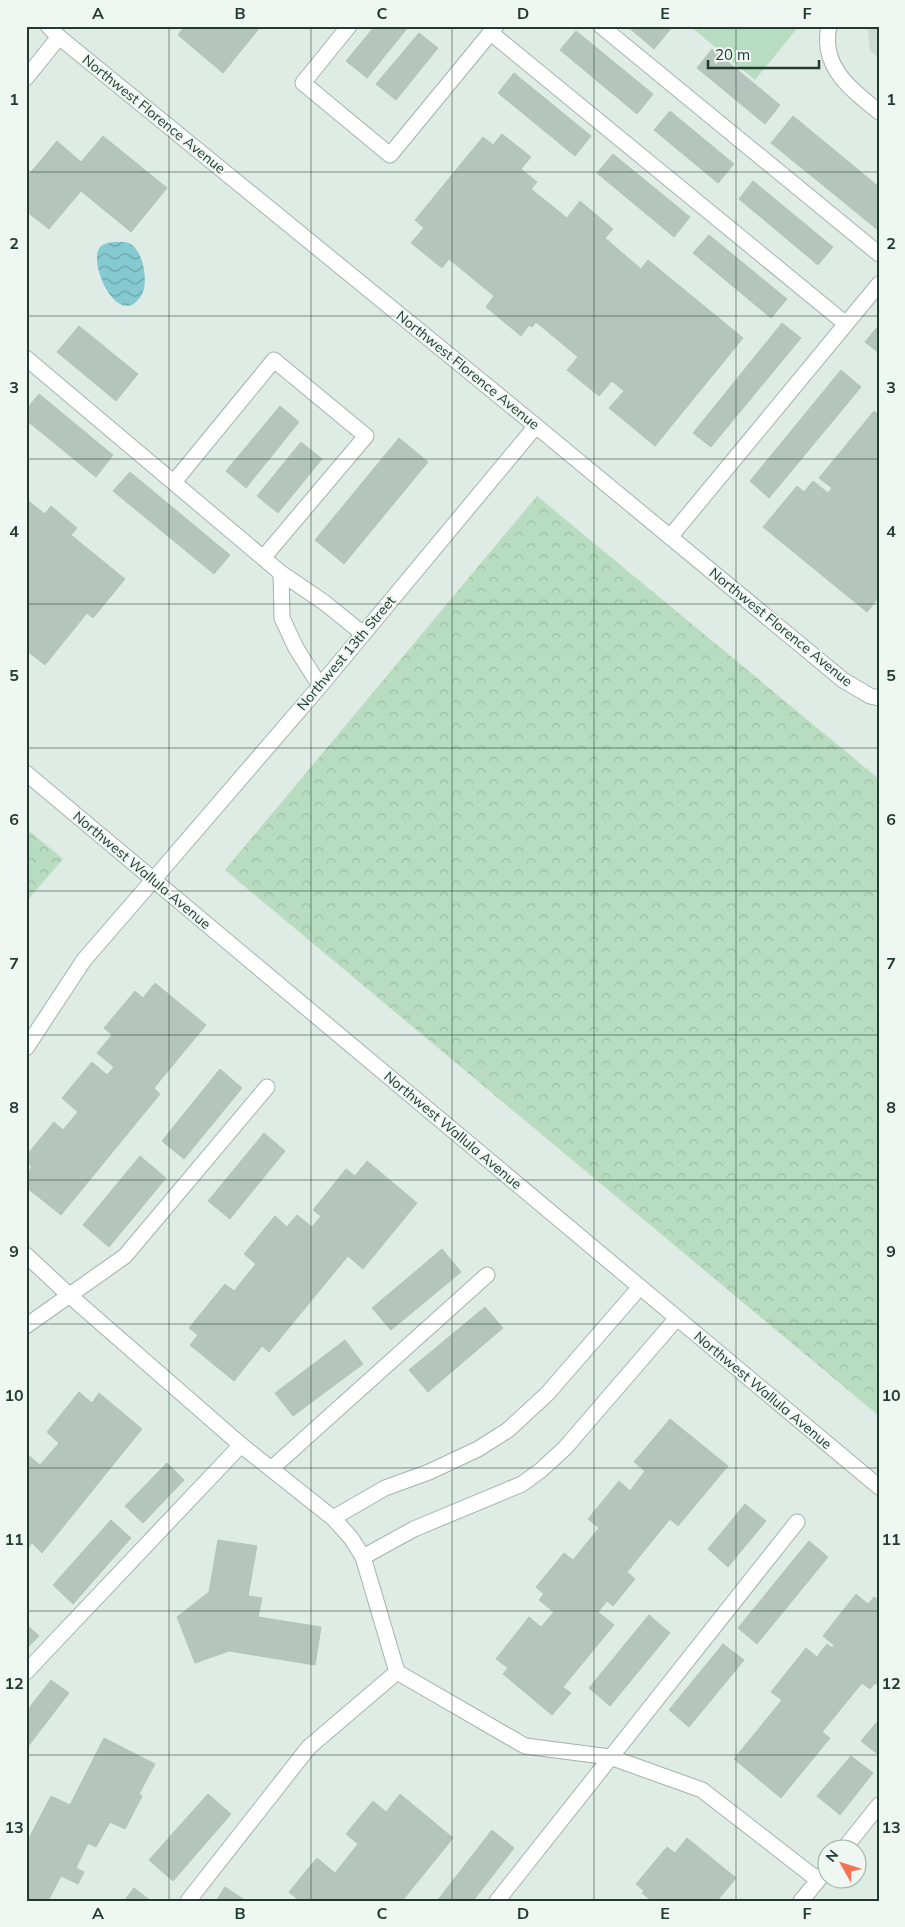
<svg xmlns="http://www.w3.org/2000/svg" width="905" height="1927" viewBox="0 0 905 1927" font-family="Mulish,sans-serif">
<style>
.built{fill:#cddad4}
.green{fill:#b7dcbf}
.forest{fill:url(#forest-crowns)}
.water{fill:url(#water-waves)}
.building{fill:#b4c5be;stroke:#b1c4bb}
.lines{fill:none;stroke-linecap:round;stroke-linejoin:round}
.service-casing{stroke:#a2b3ac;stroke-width:17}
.minor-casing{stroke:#a2b3ac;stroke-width:17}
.tertiary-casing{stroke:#a2b3ac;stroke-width:17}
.service{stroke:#fff;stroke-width:15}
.minor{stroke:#fff;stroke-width:15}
.tertiary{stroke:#fff;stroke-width:15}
.grid{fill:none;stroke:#203b32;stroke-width:1;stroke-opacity:0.55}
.labels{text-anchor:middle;stroke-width:4;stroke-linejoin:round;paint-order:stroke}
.street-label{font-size:14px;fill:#203b32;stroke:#eff7f3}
.neatline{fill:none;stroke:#203b32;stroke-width:2}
.grid-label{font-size:16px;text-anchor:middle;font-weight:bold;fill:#203b32}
</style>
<defs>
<pattern id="forest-crowns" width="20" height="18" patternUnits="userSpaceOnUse" patternTransform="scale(1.25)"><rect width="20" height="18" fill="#b7dcbf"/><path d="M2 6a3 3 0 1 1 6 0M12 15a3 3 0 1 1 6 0" fill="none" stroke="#9dbea5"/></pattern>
<pattern id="water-waves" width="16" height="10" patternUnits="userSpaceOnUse" patternTransform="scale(1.25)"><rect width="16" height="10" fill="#85c9d1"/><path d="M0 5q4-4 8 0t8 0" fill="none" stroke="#6ca4aa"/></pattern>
</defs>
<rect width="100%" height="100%" fill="#dfebe5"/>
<path class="built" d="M871,26h8v32l-9,-7 -2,-21z"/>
<path class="green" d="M690,26h109l-44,54z"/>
<path class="forest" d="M537,496l342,283v637l-654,-546z
M26,828l37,31 -37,43z"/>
<path class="water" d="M114,242c6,0 13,-1 18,3 12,9 17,39 9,51 -21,33 -50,-25 -43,-45 2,-7 9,-8 16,-9z"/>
<path class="building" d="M185,26h76l-38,47 -45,-38z
M375,26h34l-42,52 -21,-17z
M627,26h46l-19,23z
M576,31l77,63 -16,20 -77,-64z
M419,33l19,15 -42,52 -20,-16z
M712,49l68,56 -15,19 -68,-56z
M514,73l77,63 -16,20 -77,-63z
M670,111l64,53 -16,19 -64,-53z
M793,116l86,71 -1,43 -107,-87z
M502,134l29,23 -10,12 16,13 -6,7 36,29 13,-17 33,28 -8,9 36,31 7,-9 95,78 -88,108 -46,-38 15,-17 -12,-10 -13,15 -32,-26 11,-13 -42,-35 -4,5 -3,-2 -8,11 -35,-29 8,-11 -45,-37 -7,9 -31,-25 13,-15 -9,-8 68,-83 10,8z
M103,136l64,52 -36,44 -50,-41 -32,38 -23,-18v-33l31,-37 24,21z
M613,154l77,63 -16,20 -77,-64z
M753,181l80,66 -15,18 -79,-66z
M709,235l78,64 -16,19 -78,-65z
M782,323l19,15 -90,109 -18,-14z
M879,325v28l-14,-11z
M79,326l59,48 -22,27 -59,-49z
M841,370l20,17 -92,111 -19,-17z
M39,394l74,61 -17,22 -70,-57v-10z
M280,406l19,16 -53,66 -20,-17z
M874,411l5,4v182l-12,15 -104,-85 34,-41 7,6 9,-11 15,12 4,-5 -13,-10z
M399,438l29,24 -84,102 -29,-24z
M301,442l21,17 -44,54 -21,-17z
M130,472l100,83 -16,19 -101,-83z
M26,499l19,15 6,-8 26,22 -6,7 54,44 -32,39 -6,-5 -42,52 -19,-15z
M155,983l51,42 -52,63 6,6 -99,121 -35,-28v-13l6,-7 -6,-5v-6l28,-34 9,8 15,-18 -16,-14 30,-36 15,13 7,-8 -17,-14 15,-18 -8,-7 31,-37 8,7z
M220,1069l22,19 -58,71 -22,-18z
M264,1133l21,18 -55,68 -22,-18z
M140,1156l26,22 -57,69 -26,-22z
M367,1161l50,42 -54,66 -15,-13 -79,96 -7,-6 -28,35 -44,-36 8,-10 -9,-7 36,-44 9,7 22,-27 -12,-10 31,-38 12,11 10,-12 15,12 9,-11 -8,-6 33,-41 9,7z
M442,1249l19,23 -70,58 -19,-22z
M485,1307l18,21 -75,64 -19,-22z
M345,1340l18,24 -70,52 -18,-23z
M79,1392l13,11 7,-10 43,36 -100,124 -10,-10 -6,7v-93l2,-2 12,10 19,-22 -12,-11z
M670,1419l58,47 -50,60 -8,-7 -43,53 8,7 -22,27 -6,-5 -9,11 16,13 -51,62 8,6 -19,22 -49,-41 5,-6 -12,-9 33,-42 12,10 13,-15 -15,-12 5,-6 -8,-7 28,-34 9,7 26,-32 -11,-9 31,-38 11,10 15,-20 -11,-9z
M167,1463l17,17 -41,43 -18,-17z
M745,1504l21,17 -38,46 -20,-18z
M111,1520l20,18 -58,66 -20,-19z
M218,1540l39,6 -9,50 14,2 -4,19 63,10 -6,38 -86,-14 -34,12 -18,-46 32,-25z
M809,1541l19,16 -71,87 -19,-16z
M856,1594l12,10 6,-7 5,4v85l-4,-3 -5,6 -8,-6 -40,49 8,6 -49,60 -47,-39 48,-59 -11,-8 35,-44 11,9 10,-13 5,4 2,-3 -11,-9z
M649,1615l21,18 -60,73 -21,-18z
M26,1624l13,12 -13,13z
M723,1644l21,16 -55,67 -20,-17z
M51,1680l18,13 -43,56v-37z
M879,1720v35l-18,-14z
M104,1738l51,26 -16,30 3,2 -17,33 -15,-7 -14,25 -8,-4 -12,25 8,4 -6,12 -17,-8 -13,25h-22v-57l25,-48 19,9z
M851,1756l22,17 -33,42 -23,-19z
M208,1794l23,20 -58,67 -24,-21z
M400,1794l53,44 -51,63h-102l-11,-9 28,-34 18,15 23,-29 -12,-10 27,-33 13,11z
M492,1830l22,18 -41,53h-36z
M687,1838l49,40 -19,23h-65l-10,-8 2,-2 -8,-7 31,-37 8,6z
M225,1887l18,12 -2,2h-25z
M134,1888l17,13h-27z"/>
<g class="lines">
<g class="service-casing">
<path id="service" d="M48,26l11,11
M349,26l-46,57 87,72 106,-129
M601,26l278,228
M829,26c-9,41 22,63 50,86
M491,33l355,291
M26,358l255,215 44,30 37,30
M174,482l100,-122 92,76 -103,122
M670,537l209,-253
M281,573l1,45 14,30 24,38
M26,1048l58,-88 70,-81
M26,1255l43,40 172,150 92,73 18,20 12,19 34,115 128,74 85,11 92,33 116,90
M26,1326l99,-70 142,-169
M271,1469l216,-194
M333,1518l52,-30 44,-16 49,-23 30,-19 39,-36 93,-107
M363,1557l51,-28 108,-45 19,-14 24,-22 112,-130
M26,1672l215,-227
M843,1850l36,-45
M188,1901l121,-154 88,-75
M497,1901l300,-379
M801,1901l27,-33"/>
</g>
<g class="minor-casing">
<path id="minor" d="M26,78l33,-41 477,389 307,254 27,16 9,2
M154,879l166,-193 216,-260"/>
</g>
<g class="tertiary-casing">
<path id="tertiary" d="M26,773l853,714"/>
</g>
<use href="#service" class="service"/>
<use href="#minor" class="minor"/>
<use href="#tertiary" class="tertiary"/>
</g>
<path class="grid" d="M169,26v1875M311,26v1875M452,26v1875M594,26v1875M736,26v1875M26,172h853M26,316h853M26,459h853M26,604h853M26,748h853M26,891h853M26,1035h853M26,1180h853M26,1324h853M26,1468h853M26,1611h853M26,1755h853"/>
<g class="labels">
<g class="street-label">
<text transform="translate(154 114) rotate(39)" y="5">Northwest Florence Avenue</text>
<text transform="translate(468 370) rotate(39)" y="5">Northwest Florence Avenue</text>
<text transform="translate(781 627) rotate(39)" y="5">Northwest Florence Avenue</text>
<text transform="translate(346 653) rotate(-50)" y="5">Northwest 13th Street</text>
<text transform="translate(142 870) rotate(40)" y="5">Northwest Wallula Avenue</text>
<text transform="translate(453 1130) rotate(40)" y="5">Northwest Wallula Avenue</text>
<text transform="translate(763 1390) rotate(40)" y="5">Northwest Wallula Avenue</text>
</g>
</g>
<rect width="905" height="1927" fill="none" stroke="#eff7f3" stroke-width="55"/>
<g transform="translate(842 1864) rotate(309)"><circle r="24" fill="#eff7f3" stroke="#9caca6"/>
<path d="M0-4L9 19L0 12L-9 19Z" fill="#f47354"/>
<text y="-8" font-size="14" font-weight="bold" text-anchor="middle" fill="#203b32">N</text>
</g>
<path d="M708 60v8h111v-8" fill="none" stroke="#203b32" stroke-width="2.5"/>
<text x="715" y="60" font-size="15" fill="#203b32" stroke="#eff7f3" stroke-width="4" paint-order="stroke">20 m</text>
<rect x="28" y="28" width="850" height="1872" class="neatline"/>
<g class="grid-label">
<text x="98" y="19">A</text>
<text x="240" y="19">B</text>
<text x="382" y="19">C</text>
<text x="523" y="19">D</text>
<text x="665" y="19">E</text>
<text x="807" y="19">F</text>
<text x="14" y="105">1</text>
<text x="891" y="105">1</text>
<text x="14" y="249">2</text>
<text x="891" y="249">2</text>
<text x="14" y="393">3</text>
<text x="891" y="393">3</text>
<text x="14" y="537">4</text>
<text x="891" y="537">4</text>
<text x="14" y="681">5</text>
<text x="891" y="681">5</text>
<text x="14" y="825">6</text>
<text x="891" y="825">6</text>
<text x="14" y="969">7</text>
<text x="891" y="969">7</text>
<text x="14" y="1113">8</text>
<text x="891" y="1113">8</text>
<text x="14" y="1257">9</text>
<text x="891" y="1257">9</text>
<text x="14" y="1401">10</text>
<text x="891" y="1401">10</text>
<text x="14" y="1545">11</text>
<text x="891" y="1545">11</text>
<text x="14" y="1689">12</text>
<text x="891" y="1689">12</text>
<text x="14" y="1833">13</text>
<text x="891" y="1833">13</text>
<text x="98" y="1919">A</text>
<text x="240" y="1919">B</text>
<text x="382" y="1919">C</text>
<text x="523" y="1919">D</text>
<text x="665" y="1919">E</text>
<text x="807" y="1919">F</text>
</g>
</svg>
